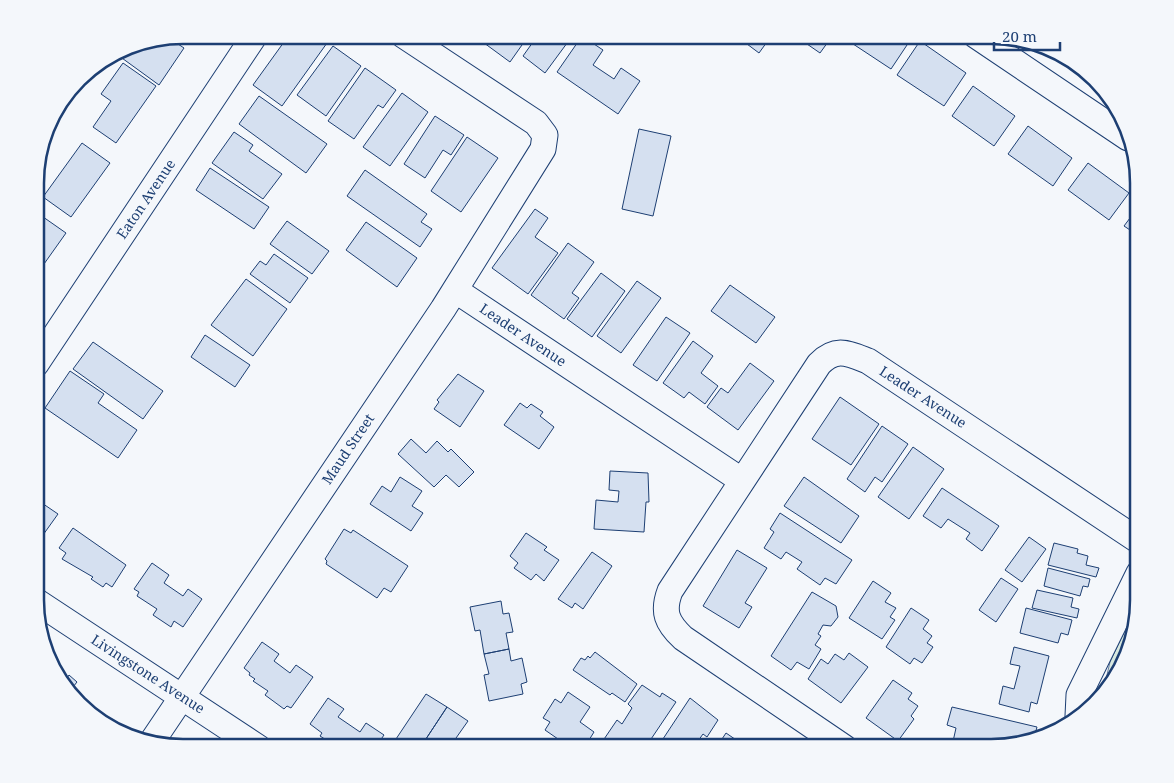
<svg xmlns="http://www.w3.org/2000/svg" width="1174" height="783" viewBox="0 0 1174 783" font-family="'Noto Serif',serif">
<style>
.green{fill:#d7e8df;stroke:#687fa3}
.building{fill:#d5e0f0;stroke:#1d3f73}
.lines{fill:none;stroke-linecap:round;stroke-linejoin:round}
.minor-casing{stroke:#1d3f73;stroke-width:27}
.minor{stroke:#f4f7fb;stroke-width:25}
.labels{text-anchor:middle;stroke-width:4;stroke-linejoin:round;paint-order:stroke}
.street-label{font-size:14px;fill:#1d3f73;stroke:#f4f7fb}
.rim{fill:none;stroke:#1d3f73;stroke-width:2.5}
</style>
<rect width="100%" height="100%" fill="#f4f7fb"/>
<path class="green" d="M1139,600v10l-25,73 -11,9 7,-30z"/>
<path class="building" d="M289,35h27l11,8 -45,63 -29,-21z
M484,35h45l-19,27 -30,-22z
M538,35h35l-28,38 -22,-17z
M741,35h31l-13,18 -20,-15z
M794,35h39l-13,18z
M846,35h66l1,1 -22,33 -47,-31z
M582,36l21,14 -10,15 21,14 7,-11 19,13 -22,33 -61,-42z
M169,38l15,10 -25,37 -44,-32 12,-7z
M920,41l46,32 -22,33 -47,-31z
M333,46l28,20 -35,50 -29,-21z
M123,63l33,23 -40,57 -23,-16 18,-26 -10,-7z
M365,68l31,22 -13,18 -5,-3 -24,34 -26,-18z
M973,86l42,30 -21,30 -42,-30z
M402,93l26,19 -38,54 -27,-19z
M259,96l68,48 -21,29 -67,-49z
M435,116l29,19 -13,20 -8,-5 -18,28 -21,-14z
M1028,126l44,32 -19,28 -45,-32z
M639,129l32,7 -18,80 -31,-7z
M234,132l19,13 -4,6 33,23 -19,25 -51,-36z
M467,137l31,21 -37,54 -30,-21z
M82,143l28,20 -39,54 -28,-20z
M1088,163l41,30 -20,27 -41,-30z
M210,168l59,39 -15,22 -58,-39z
M365,170l62,44 -6,8 11,7 -12,18 -73,-51z
M1139,206v30l-15,-10z
M535,209l13,9 -13,19 23,16 -30,41 -36,-26z
M36,212l30,21 -22,31 -8,-5z
M287,221l42,30 -17,23 -42,-30z
M366,222l51,36 -20,29 -51,-37z
M568,243l26,19 -22,31 7,5 -15,21 -33,-24z
M274,254l34,24 -18,25 -40,-29 10,-13 6,4z
M601,273l24,18 -33,46 -25,-18z
M246,279l41,30 -34,47 -42,-31z
M637,281l24,17 -40,55 -24,-17z
M730,285l45,32 -19,26 -45,-32z
M666,317l24,16 -33,48 -24,-16z
M205,335l45,30 -15,22 -44,-30z
M693,341l20,15 -12,17 17,13 -13,18 -16,-12 -5,6 -21,-15z
M93,342l70,49 -20,28 -70,-50z
M750,363l24,18 -36,49 -31,-23 14,-19 7,5z
M70,371l34,23 -6,9 39,27 -19,28 -73,-50z
M458,374l26,17 -24,36 -26,-18 5,-7 -2,-2z
M840,397l39,27 -28,41 -39,-26z
M520,403l7,5 4,-4 12,8 -3,4 14,11 -15,22 -35,-24z
M882,426l26,18 -26,38 -7,-5 -10,15 -18,-13z
M411,439l15,14 11,-12 11,11 3,-3 23,23 -15,15 -13,-12 -12,12 -36,-33z
M913,447l31,22 -35,50 -31,-22z
M610,471l38,2 1,29h-3l-2,30 -50,-3 2,-29 22,2 1,-11 -10,-1z
M400,477l22,14 -10,15 11,7 -12,18 -41,-27 12,-18 9,6z
M804,477l55,39 -18,27 -57,-37z
M942,488l57,38 -17,25 -16,-12 4,-6 -22,-14 -7,9 -18,-12z
M36,499l22,15 -15,21 -7,-4z
M780,513l72,47 -16,24 -11,-6 -5,7 -23,-16 5,-7 -16,-10 -5,7 -17,-11 10,-16 -4,-3z
M73,528l53,37 -14,22 -6,-4 -3,4 -12,-8 2,-2 -31,-18 4,-6 -7,-5z
M344,529l7,4 2,-3 55,36 -17,26 -7,-4 -7,10 -51,-34 1,-3 -2,-2z
M526,533l21,14 -3,3 15,10 -15,21 -8,-7 -5,6 -17,-12 4,-5 -8,-7z
M1029,537l17,12 -24,33 -17,-12z
M1054,543l24,6 -1,4 11,3 -2,9 13,3 -3,9 -48,-12z
M737,550l30,18 -22,35 7,4 -13,21 -36,-22z
M592,552l20,14 -29,43 -8,-6 -3,5 -14,-9z
M152,563l17,12 -5,8 19,13 5,-7 14,10 -19,28 -9,-6 -3,6 -18,-12 4,-6 -20,-13 2,-4 -5,-3z
M1048,568l42,11 -2,8 -5,-1 -3,10 -36,-10z
M1001,578l17,11 -22,33 -17,-12z
M873,581l18,12 -6,9 11,6 -6,9 5,3 -13,19 -33,-21z
M1037,590l36,8 -2,9 8,2 -2,9 -45,-10z
M812,592l24,14 2,11 -7,9 -8,-1 -5,9 3,2 -6,9 6,4 -12,20 -12,-7 -6,8 -20,-14z
M501,601l2,13 6,-1 4,19 -7,1 3,16 -25,5 -4,-24 -5,1 -5,-24z
M911,608l18,12 -6,9 9,7 -5,7 6,4 -11,16 -8,-5 -4,6 -24,-17z
M1026,608l46,12 -4,15 -7,-2 -3,10 -38,-10z
M262,642l17,12 -5,7 16,12 6,-8 17,12 -22,31 -4,-2 -3,3 -19,-14 3,-4 -15,-10 2,-2 -6,-4 1,-2 -6,-5z
M1014,647l35,9 -12,48 -6,-2 -2,10 -30,-8 4,-18 11,3 6,-23 -10,-2z
M509,649l2,12 11,-3 5,24 -6,2 2,10 -34,7 -5,-26 5,-1 -5,-20z
M595,652l42,32 -12,18 -13,-9 -2,2 -37,-25 8,-12 4,2 3,-4 2,2z
M849,653l19,14 -27,36 -33,-24 13,-20 7,5 7,-10 9,6z
M69,675l8,7 -4,5 6,4 -4,5 -17,-19 7,4z
M893,680l19,13 -4,6 10,7 -7,10 3,3 -16,22 -32,-23z
M642,685l18,12 2,-4 14,9 -31,46h-47l19,-28 5,4 10,-16 -4,-4z
M568,692l22,15 -10,15 14,10 -10,16h-13l-26,-18 5,-8 -7,-4 12,-19 6,4z
M426,694l21,13 -27,41h-30z
M328,698l16,11 -6,8 22,15 6,-9 18,12 -9,13h-36l-19,-12 2,-3 -12,-9z
M690,698l28,22 -11,17 -4,-3 -10,14h-36z
M447,707l21,14 -19,27h-29z
M952,707l85,20 -3,11 -33,10 -49,-2 4,-18 -9,-3z
M93,715l9,6 3,-4 13,9 -3,4 -15,-7z
M726,733l22,15h-32z"/>
<g class="lines">
<g class="minor-casing">
<path id="minor" d="M975,35l153,103
M455,290l286,190
M36,364l219,-329
M36,601l223,147
M1078,716l1,-21 60,-122
M151,743l292,-434 100,-160 2,-14 -9,-12 -133,-88
M845,748l-162,-110c-16,-15 -21,-26 -13,-47l149,-227c17,-17 28,-11 49,-3l271,180"/>
</g>
<use href="#minor" class="minor"/>
</g>
<g class="labels">
<g class="street-label">
<text transform="translate(146 199) rotate(-56)" y="5">Eaton Avenue</text>
<text transform="translate(523 335) rotate(34)" y="5">Leader Avenue</text>
<text transform="translate(923 397) rotate(33)" y="5">Leader Avenue</text>
<text transform="translate(348 449) rotate(-56)" y="5">Maud Street</text>
<text transform="translate(148 674) rotate(33)" y="5">Livingstone Avenue</text>
</g>
</g>
<path d="M0 0H1174V783H0ZM183 44H991A139 139 0 0 1 1130 183V600A139 139 0 0 1 991 739H183A139 139 0 0 1 44 600V183A139 139 0 0 1 183 44Z" fill="#f4f7fb" fill-rule="evenodd"/>
<path class="rim" d="M183 44H991A139 139 0 0 1 1130 183V600A139 139 0 0 1 991 739H183A139 139 0 0 1 44 600V183A139 139 0 0 1 183 44Z"/>
<path d="M994 42v8h66v-8" fill="none" stroke="#1d3f73" stroke-width="2.5"/>
<text x="1002" y="42" font-size="15" fill="#1d3f73" stroke="#f4f7fb" stroke-width="4" paint-order="stroke">20 m</text>
</svg>
